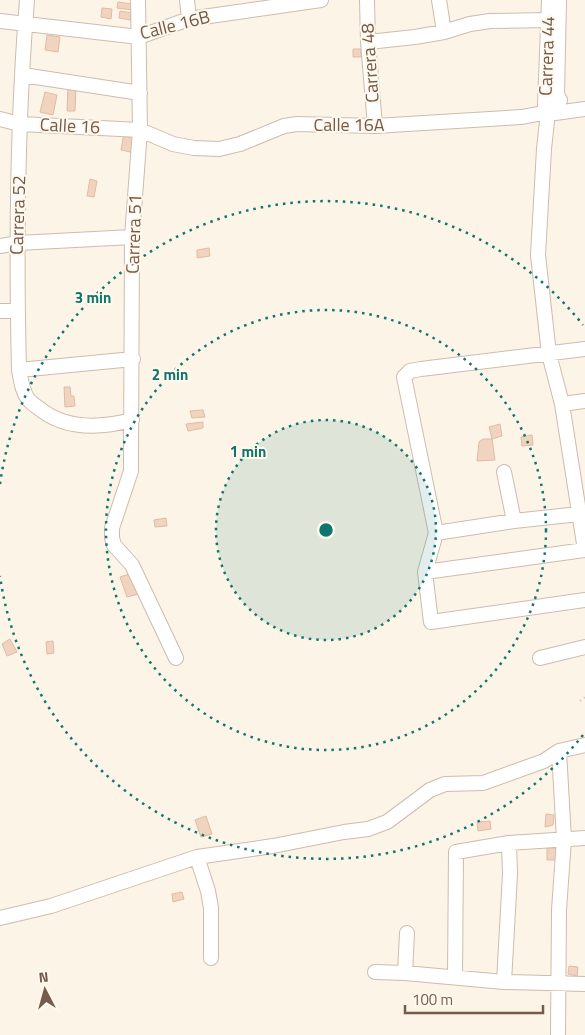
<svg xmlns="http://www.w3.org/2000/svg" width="585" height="1035" viewBox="0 0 585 1035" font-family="'Titillium Web',sans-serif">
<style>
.building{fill:#f0d4c0;stroke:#e2bba0}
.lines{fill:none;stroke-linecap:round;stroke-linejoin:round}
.minor-casing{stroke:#cdbcad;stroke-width:16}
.path{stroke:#d5b7a2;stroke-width:2;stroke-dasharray:1 4;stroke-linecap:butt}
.minor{stroke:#fff;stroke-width:14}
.ring{fill:none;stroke:#0f766e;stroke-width:2.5;stroke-dasharray:2.5 5}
.labels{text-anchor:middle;stroke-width:4;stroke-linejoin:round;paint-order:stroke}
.street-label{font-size:18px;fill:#755b4c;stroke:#fef8ed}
.centre{fill:#0f766e;stroke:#fef8ed;stroke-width:2.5}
.ring-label{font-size:15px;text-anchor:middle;font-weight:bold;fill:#0f766e;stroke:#fef8ed;stroke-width:4;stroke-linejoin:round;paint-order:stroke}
</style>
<rect width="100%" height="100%" fill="#fcf4e7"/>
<path class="building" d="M118,2l14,2v6l-15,-2z
M102,8l10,1 -1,10 -10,-2z
M120,11l12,2 -2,7 -11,-2z
M47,35l13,2 -2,15 -13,-2z
M353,49h8v8h-8z
M68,85h8l-1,26h-8z
M45,92l12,3 -4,20 -13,-3z
M124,133l14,2 -3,18 -14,-3z
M90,179l7,2 -3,16 -7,-1z
M209,248l1,8 -13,2v-8z
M64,387h6l1,9h3l1,10 -10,1z
M203,410l2,7 -13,1 -2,-7z
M203,422v6l-15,3 -2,-7z
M500,424l2,12 -10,3 -3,-12z
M532,435l1,10 -11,1 -1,-9z
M483,439h9l3,21 -18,1 2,-19z
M166,518l1,8 -12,1 -1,-7z
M132,573l7,21 -12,3 -7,-20z
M10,639l7,13 -10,4 -5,-12z
M53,641l1,12 -7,1 -1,-12z
M546,814l8,1 -1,10 -8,2z
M206,816l6,18 -11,3 -6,-17z
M490,821l1,8 -13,2 -1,-9z
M547,848h12v12h-12z
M182,892l2,7 -11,3 -1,-8z
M569,966l9,1 -1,9 -9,-2z"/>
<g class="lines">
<g class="minor-casing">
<path id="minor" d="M27,0c-10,123 -11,247 -8,370 2,10 3,21 9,29 3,4 8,7 12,10 26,21 61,19 92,11
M138,0l2,130 -8,107 -1,223v11l-19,57v10l2,7 18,20 44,93
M187,0l2,19
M367,0l1,42 7,84
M439,0l5,32
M559,0l-2,95 3,5
M0,21l139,16 50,-18 132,-19
M368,42l47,-5 29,-5 26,-8 20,-3 58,-1
M23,75l117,18
M548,112l-4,37 -6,106 11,99 13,50 23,146
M548,112l-3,-7 4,-105
M548,112l7,1 30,-4
M0,119l20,5 120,6 33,14 21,4 25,1 21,-5 44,-18 13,-2 78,2 147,-9 26,-5 12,-12
M0,246l18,-3 114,-6
M0,311h17
M585,349l-164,20 -11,2 -6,6 32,156 -11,39 6,50 154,-22
M19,370l114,-11
M562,404l23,-3
M504,472l10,49
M436,533l78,-12 65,-7
M425,572l160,-22
M540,658l45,-11
M197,857l11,34 3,17v50
M0,918l51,-12 146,-49 76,-11 71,-14 24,-3 19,-7 43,-32 15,-6 38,-1 61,-22 15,-10 26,-6
M375,972l30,1 99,9 81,2
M405,973l2,-40
M455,977l1,-125 53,-9 76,-5
M504,982l6,-108 -1,-31
M558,1035l1,-125 5,-71 -5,-88"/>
</g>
<path class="path" d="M580,701l5,-4"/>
<use href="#minor" class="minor"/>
</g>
<circle cx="326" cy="530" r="110" fill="#0f766e" fill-opacity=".12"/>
<g class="ring">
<circle cx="326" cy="530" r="110"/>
<circle cx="326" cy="530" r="220"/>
<path d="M583 735A329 329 0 0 1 0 576M0 484A329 329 0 0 1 583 325"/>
</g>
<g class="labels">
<g class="street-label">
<text transform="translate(175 25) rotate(-14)" y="6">Calle 16B</text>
<text transform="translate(547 56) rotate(-88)" y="6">Carrera 44</text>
<text transform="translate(370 63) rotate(-94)" y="6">Carrera 48</text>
<text x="349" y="131">Calle 16A</text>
<text transform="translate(70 126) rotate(3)" y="6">Calle 16</text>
<text transform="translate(18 215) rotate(-88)" y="6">Carrera 52</text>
<text transform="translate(134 234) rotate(-88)" y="6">Carrera 51</text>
</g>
</g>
<circle cx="326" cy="530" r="8" class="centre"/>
<g class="ring-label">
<text x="93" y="303">3 min</text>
<text x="170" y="380">2 min</text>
<text x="248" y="457">1 min</text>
</g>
<g transform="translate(45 990) rotate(354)" stroke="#fef8ed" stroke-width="4" paint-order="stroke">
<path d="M0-4L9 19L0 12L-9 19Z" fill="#755b4c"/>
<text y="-8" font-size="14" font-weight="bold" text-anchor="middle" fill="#755b4c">N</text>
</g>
<path d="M405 1005v8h138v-8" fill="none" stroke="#755b4c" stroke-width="2.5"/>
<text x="412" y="1005" font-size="15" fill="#755b4c" stroke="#fef8ed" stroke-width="4" paint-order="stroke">100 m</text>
</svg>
